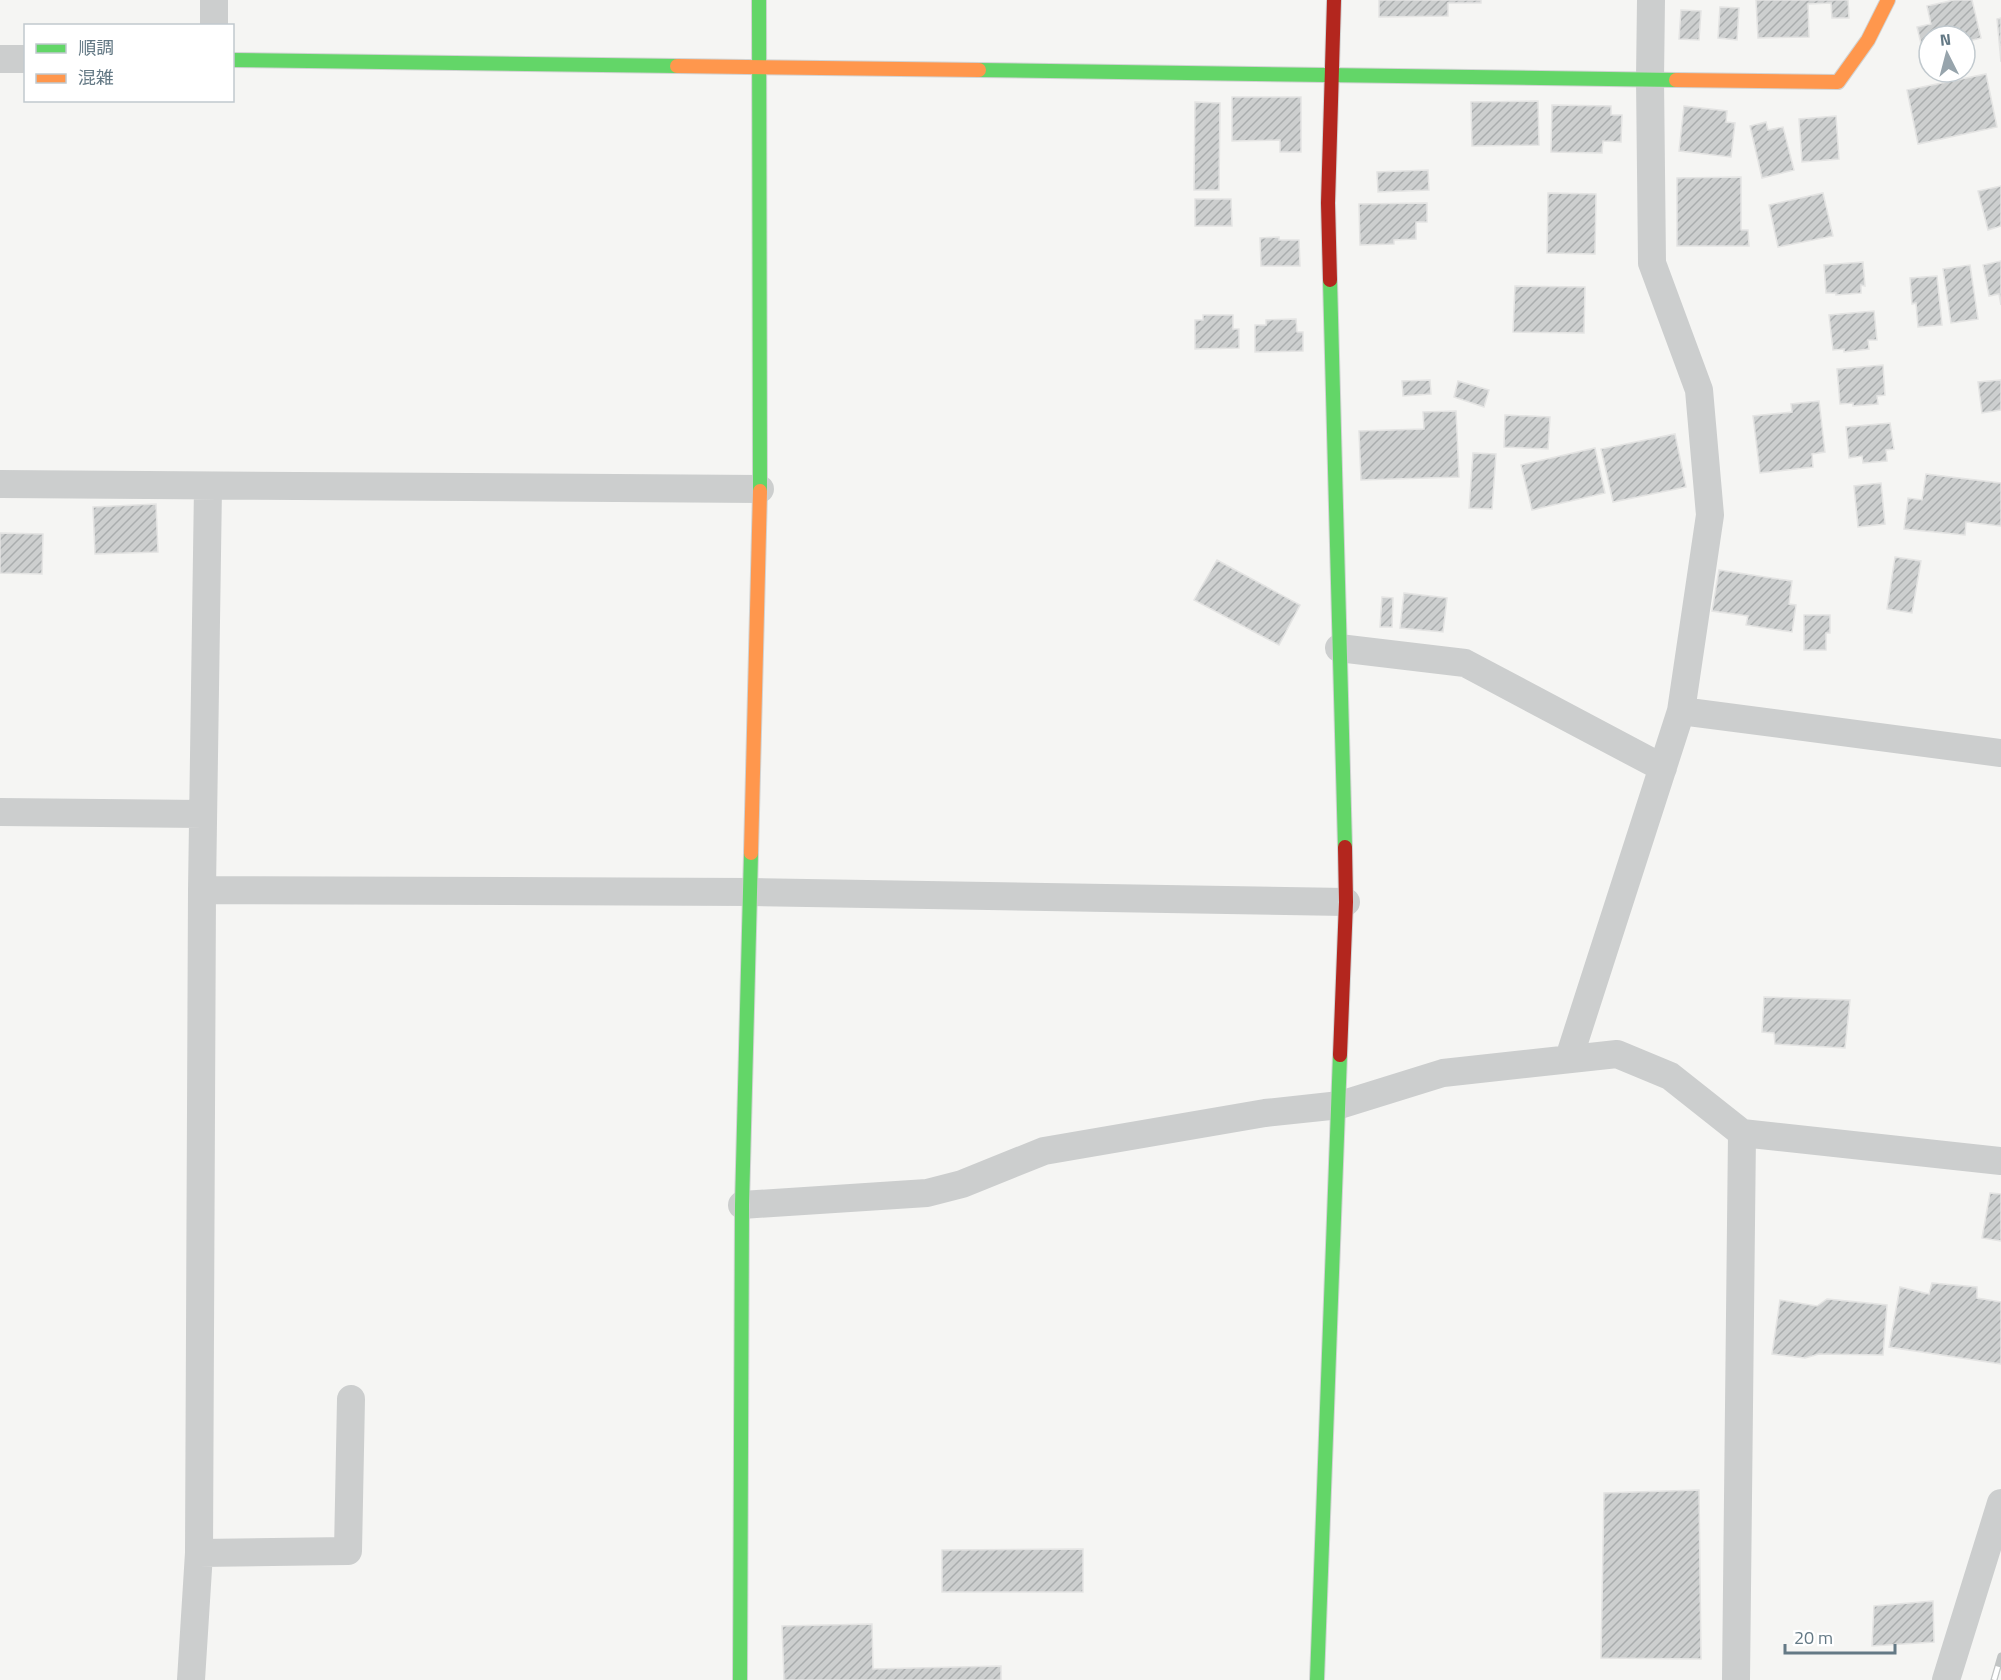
<svg xmlns="http://www.w3.org/2000/svg" width="2001" height="1680" viewBox="0 0 2001 1680" font-family="'Titillium Web','Noto Sans JP',sans-serif">
<style>
.building{fill:url(#building-hatch);stroke:#e4e4e3;stroke-width:1.5}
.lines{fill:none;stroke-linecap:round;stroke-linejoin:round}
.fast-casing{stroke:#d1d3d3;stroke-width:16}
.slow-casing{stroke:#d1d3d3;stroke-width:16}
.jam-casing{stroke:#d1d3d3;stroke-width:16}
.street{stroke:#cccece;stroke-width:28}
.fast{stroke:#63d668;stroke-width:14}
.slow{stroke:#ff974d;stroke-width:14}
.jam{stroke:#b3261e;stroke-width:14}
.rail-casing{stroke:#c1c4c4;stroke-width:7}
.rail{stroke:#fff;stroke-width:4.5;stroke-dasharray:14;stroke-linecap:butt}
</style>
<defs>
<pattern id="building-hatch" width="6" height="6" patternUnits="userSpaceOnUse" patternTransform="scale(1.5)"><rect width="6" height="6" fill="#cdcfcf"/><path d="M-1 1l2-2M0 6l6-6M5 7l2-2" fill="none" stroke="#aaadae"/></pattern>
</defs>
<rect width="100%" height="100%" fill="#f5f5f3"/>
<path class="building" d="M1379,0h102v3h-33v13l-69,1z
M1756,0h92l1,18h-17l-1,-15 -23,1 1,33 -51,1z
M1954,0h18l9,38 -16,4v-6h-36v14l-6,2 -6,-25 14,-3 -4,-18z
M1720,7l19,1 -2,32 -19,-2z
M1681,10l20,1 -2,29 -20,-1z
M2001,18v44l-4,-43z
M1986,74l11,53 -79,17 -11,-54z
M1232,97h69v55h-21v-12l-48,1z
M1538,101l1,44 -67,1 -1,-44z
M1195,102l25,1 -1,87h-25z
M1552,105l59,1v9h11l-1,27 -18,-1 -1,12 -51,-1z
M1684,106l43,5 -1,11 9,1 -4,34 -52,-6z
M1836,116l3,43 -37,3 -3,-43z
M1766,122l2,8 15,-3 11,43 -32,8 -12,-52z
M1428,170l1,20 -51,2 -1,-20z
M1741,177v53h7l1,16h-72v-68z
M2001,186v40l-13,4 -10,-39z
M1548,193l48,1 -1,60 -48,-1z
M1823,193l10,43 -55,11 -9,-42z
M1195,199h36l1,27h-37z
M1427,203v19h-11v17l-22,1v4l-34,1 -1,-41z
M1279,237v3h20l1,26h-39l-1,-28z
M2001,261v44l-2,-11 -10,2 -6,-31z
M1863,262l2,24 -4,-1v8l-25,2v-2h-10l-2,-28z
M1970,265l8,54 -27,4 -8,-54z
M1937,276l5,49 -24,2 -2,-24 -4,1 -2,-26z
M1515,286l70,1 -1,46 -71,-1z
M1874,311l3,29h-9l1,9 -25,3v-3l-11,1 -4,-35z
M1203,315h30v14h6v19l-44,1v-29h8z
M1296,319l1,13h6v19l-48,1v-27h11v-5z
M1883,365l2,30 -8,1 1,8 -25,2v-3l-13,1 -3,-35z
M1430,380l1,14 -28,2 -1,-15z
M2001,380v30l-19,3 -4,-31z
M1458,381l31,9 -5,17 -30,-10z
M1819,401l6,51 -13,2 1,13 -53,6 -7,-57 39,-4 -1,-8z
M1456,411l3,66 -98,3 -2,-49 65,-2 -1,-17z
M1505,415l45,2 -2,32 -44,-2z
M1890,423l4,26 -8,1 1,11 -24,2 -1,-7 -13,2 -3,-31z
M1675,434l11,53 -73,15 -12,-53z
M1595,448l10,45 -73,17 -11,-45z
M1473,453l23,1 -4,55 -23,-1z
M1926,474l75,9v43l-35,-4 -1,13 -61,-6 4,-31 14,2z
M1881,483l4,41 -27,3 -4,-41z
M156,504l2,48 -63,2 -2,-47z
M0,533l43,1 -1,40 -42,-1z
M1895,557l26,4 -9,52 -25,-4z
M1217,560l83,45 -21,40 -85,-45z
M1719,570l73,11 -3,23 7,1 -4,27 -46,-7 2,-9 -36,-5z
M1404,593l43,5 -4,34 -43,-4z
M1382,597l11,1 -1,29h-12z
M1804,615h26v18h-4v17h-22z
M1764,997l86,3 -5,48 -70,-4 -1,-11 -12,-1z
M1990,1193l11,1v47l-19,-3z
M1932,1283l45,4v11l24,4v62l-112,-17 11,-60 29,7z
M1827,1299l60,6 -4,50 -64,-1 -14,4 -33,-4 8,-54 37,6z
M1699,1490l2,169 -100,-1 3,-165z
M1083,1549v43h-141v-42z
M1933,1601l1,41 -62,4 2,-40z
M872,1624l1,45 128,-3v14h-217l-2,-54z"/>
<g class="lines">
<g class="fast-casing">
<path id="fast" d="M759,0l1,491
M232,60l445,6
M979,70l697,10
M1330,280l15,567
M740,1680l2,-475 9,-352
M1317,1680l23,-625"/>
</g>
<g class="slow-casing">
<path id="slow" d="M677,66l302,4
M1676,80l162,2 30,-42 20,-40
M751,853l9,-362"/>
</g>
<g class="jam-casing">
<path id="jam" d="M1330,280l-2,-77 6,-203
M1340,1055l6,-153 -1,-55"/>
</g>
<path class="street" d="M214,0v26
M0,59h26
M0,484l760,5
M1339,648l126,15 198,105
M1681,711l320,42
M0,812l203,2
M202,890l549,2 595,10
M1569,1058l112,-347 29,-196 -11,-125 -47,-127 -2,-184 1,-79
M742,1205l185,-12 35,-9 82,-33 221,-38 75,-8 103,-32 174,-19 53,22 72,57 259,28
M199,1553l149,-2 3,-152
M191,1680l8,-127 3,-663 6,-403
M1736,1680l6,-547
M1946,1680l55,-177"/>
<use href="#fast" class="fast"/>
<use href="#slow" class="slow"/>
<use href="#jam" class="jam"/>
<g class="rail-casing">
<path id="rail" d="M1994,1680l7,-24"/>
</g>
<use href="#rail" class="rail"/>
</g>
<rect x="24" y="24" width="210" height="78" fill="#ffffff" stroke="#c1c9ce" stroke-width="1.5"/>
<rect x="36" y="44" width="30" height="9" fill="#63d668" stroke="#c1c9ce" stroke-width="1.5"/>
<text x="78" y="54" font-size="18" fill="#647985">順調</text>
<rect x="36" y="74" width="30" height="9" fill="#ff974d" stroke="#c1c9ce" stroke-width="1.5"/>
<text x="78" y="84" font-size="18" fill="#647985">混雑</text>
<g transform="translate(1947 54) rotate(354)"><circle r="28" fill="#ffffff" stroke="#c1c9ce" stroke-width="1.5"/>
<path d="M0-4.5L10 22L0 15L-10 22Z" fill="#97a4ac"/>
<text y="-9" font-size="16" font-weight="bold" text-anchor="middle" fill="#647985">N</text>
</g>
<path d="M1785 1644v9h110v-9" fill="none" stroke="#647985" stroke-width="3"/>
<text x="1794" y="1644" font-size="18" fill="#647985" stroke="#ffffff" stroke-width="4.5" paint-order="stroke">20 m</text>
</svg>
